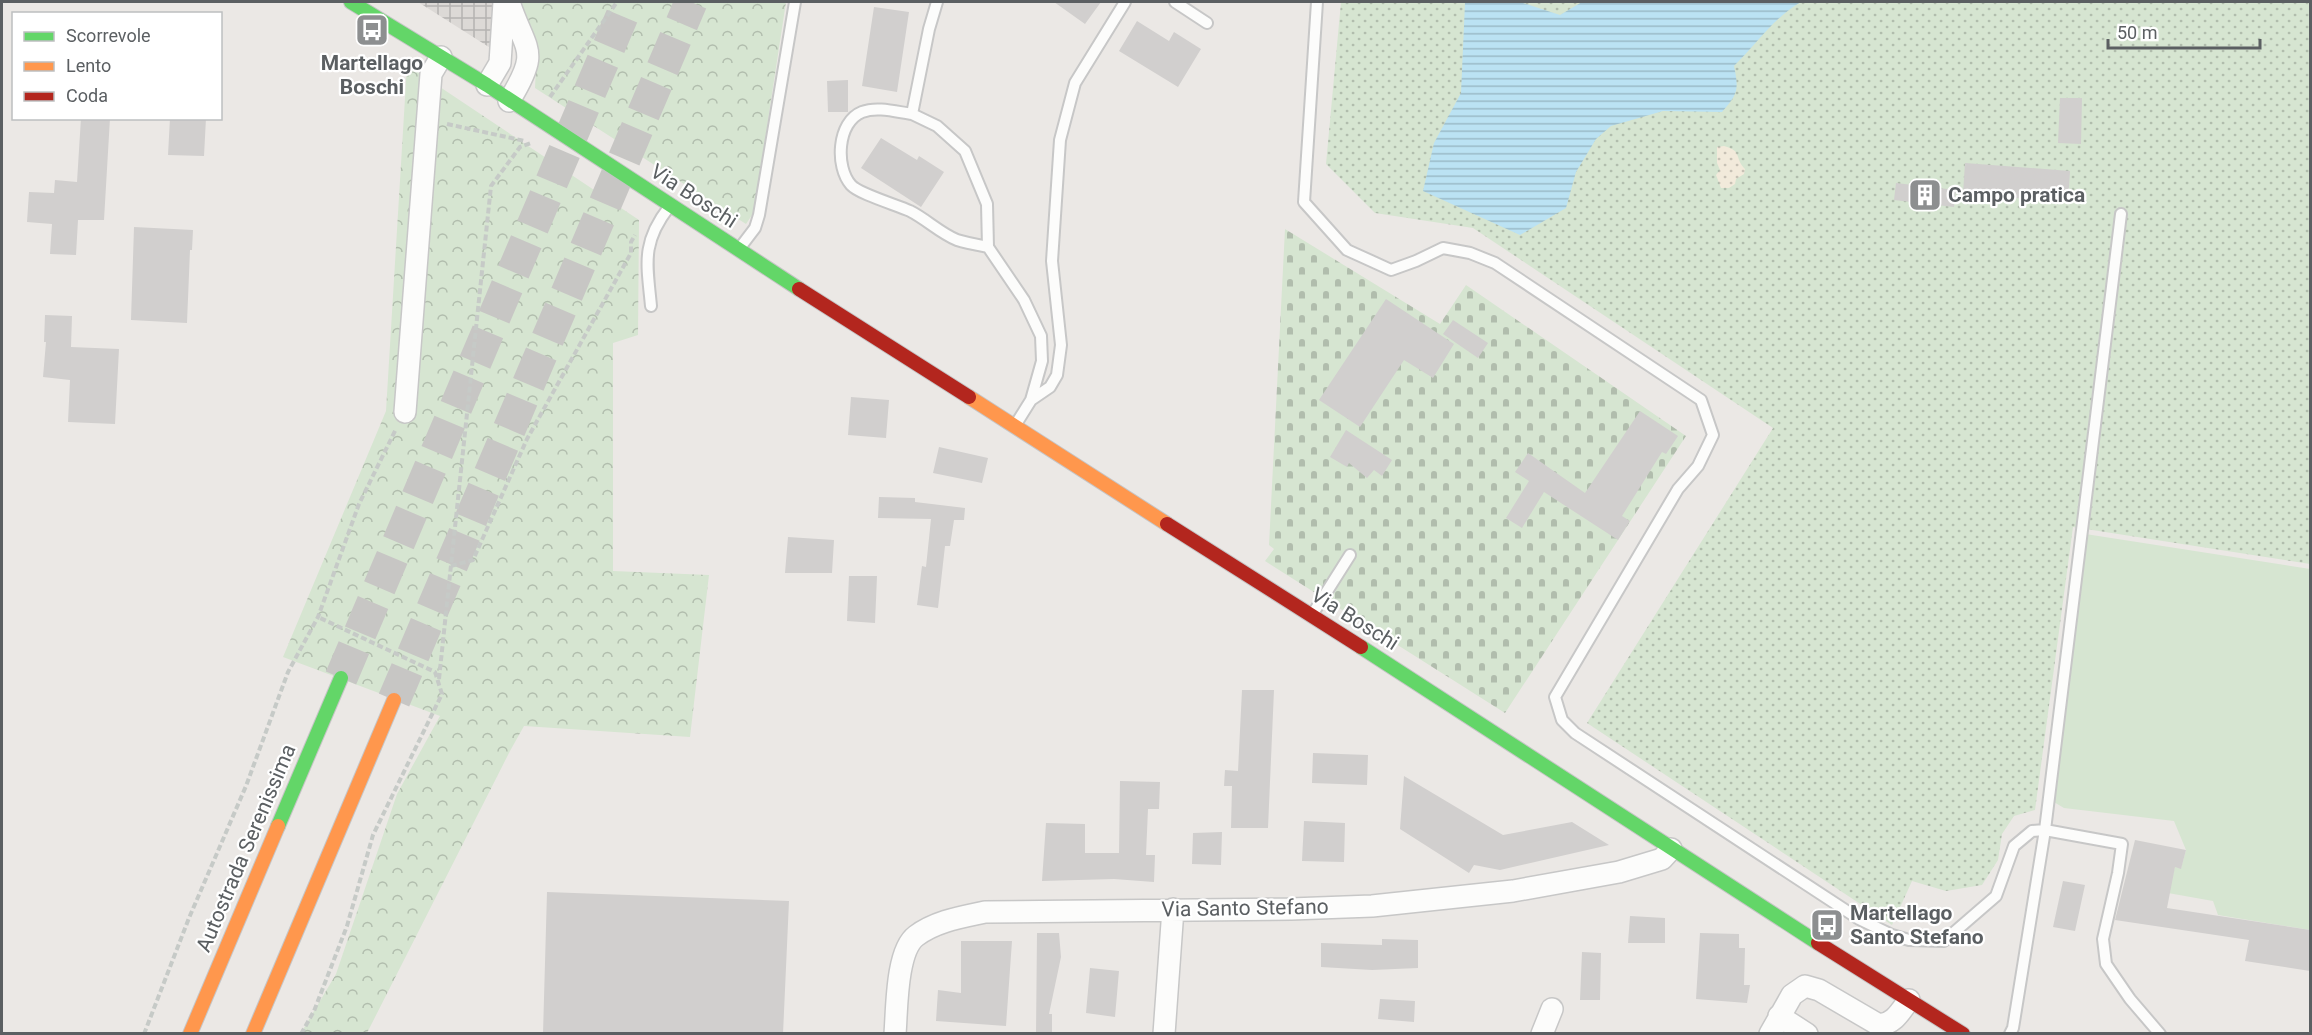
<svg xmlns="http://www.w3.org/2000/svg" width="2312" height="1035" viewBox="0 0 2312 1035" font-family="Roboto,sans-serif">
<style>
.industrial{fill:url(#industrial-grid)}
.grass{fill:url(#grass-dots)}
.sand{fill:url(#sand-dots)}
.cemetery{fill:url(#cemetery-stones)}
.park{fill:url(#park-crowns)}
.pitch{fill:#d6e5d1}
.water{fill:url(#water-rules)}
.building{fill:#d1cfce}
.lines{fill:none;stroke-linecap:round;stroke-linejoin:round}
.highway-tunnel{stroke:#c7c6c4;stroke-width:33;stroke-dasharray:33 16;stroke-linecap:butt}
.lane-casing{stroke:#c7c7c7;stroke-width:14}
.street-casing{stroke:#c7c7c7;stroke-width:24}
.fast-casing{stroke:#c6c5c6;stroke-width:16}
.slow-casing{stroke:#c6c5c6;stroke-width:16}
.jam-casing{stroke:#c6c5c6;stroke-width:16}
.path{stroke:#c6cac7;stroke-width:4;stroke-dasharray:6 3;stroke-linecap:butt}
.lane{stroke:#fcfcfb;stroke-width:10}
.street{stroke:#fcfcfb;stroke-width:21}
.fast{stroke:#63d668;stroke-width:14}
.slow{stroke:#ff974d;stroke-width:14}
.jam{stroke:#b3261e;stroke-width:14}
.labels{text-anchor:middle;stroke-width:4.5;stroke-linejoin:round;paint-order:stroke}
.poi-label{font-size:21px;font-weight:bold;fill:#5b5f62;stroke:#fff;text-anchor:start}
.street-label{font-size:21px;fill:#5b5f62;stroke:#fff}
</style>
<defs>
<pattern id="industrial-grid" width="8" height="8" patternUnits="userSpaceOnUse" patternTransform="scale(1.5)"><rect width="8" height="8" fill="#dcd9d6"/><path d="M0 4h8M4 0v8" fill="none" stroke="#b5b3b1"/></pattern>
<pattern id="grass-dots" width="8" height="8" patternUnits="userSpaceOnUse" patternTransform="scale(1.5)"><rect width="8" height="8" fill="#d6e5d1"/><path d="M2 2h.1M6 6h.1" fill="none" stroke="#b1bdad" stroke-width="1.8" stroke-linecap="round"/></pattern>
<pattern id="sand-dots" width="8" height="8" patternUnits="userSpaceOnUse" patternTransform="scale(1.5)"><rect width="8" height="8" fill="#f2eadb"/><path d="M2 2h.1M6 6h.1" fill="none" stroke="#c7c1b5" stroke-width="1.8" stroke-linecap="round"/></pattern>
<pattern id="cemetery-stones" width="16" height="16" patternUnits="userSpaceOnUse" patternTransform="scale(1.5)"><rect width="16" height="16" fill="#d6e5d1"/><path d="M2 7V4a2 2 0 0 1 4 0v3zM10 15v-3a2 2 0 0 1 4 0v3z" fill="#b1bdad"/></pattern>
<pattern id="park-crowns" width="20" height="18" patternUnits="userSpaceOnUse" patternTransform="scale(1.5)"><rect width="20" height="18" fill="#d6e5d1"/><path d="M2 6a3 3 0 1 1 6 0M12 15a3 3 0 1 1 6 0" fill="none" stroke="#b1bdad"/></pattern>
<pattern id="water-rules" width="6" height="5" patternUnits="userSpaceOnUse" patternTransform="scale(1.5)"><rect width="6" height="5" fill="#bbe2f3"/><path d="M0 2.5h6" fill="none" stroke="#9bbac8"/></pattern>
</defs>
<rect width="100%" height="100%" fill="#ebe8e5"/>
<path class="industrial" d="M418,2h77l-3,47z"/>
<path class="grass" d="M1341,2h969v562l-237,-37 -38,283 -21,6 -12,18 -4,26 -16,25 -36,6 -34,-10 -20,44 -305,-202 186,-295 -300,-200 -98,-15 -49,-49z"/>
<path class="sand" d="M1724,146c19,5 10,12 21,23l-1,5 -8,5 -1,5 -6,4h-8l-5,-13 4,-5 -3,-7v-16z"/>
<path class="cemetery" d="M1285,229l155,95 26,-39 220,151 -181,277 -240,-152 9,-12 -5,-4z"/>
<path class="park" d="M521,2h265l-32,210 -8,12 -211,-136 2,-44z
M407,65l232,155 -1,115 -25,8v228l96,4 -19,162 -166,-11 -14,25 -143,282h-66l35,-59 61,-180 43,-78 -157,-59 103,-246z"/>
<path class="pitch" d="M2079,533l231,36v361l-92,-15 -5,-14 -45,-8 7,-26 6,1 5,-18 -12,-29 -110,-13 -17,-10z"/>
<path class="water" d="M1520,2l40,13 22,-13h219c-27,15 -45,43 -67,64 5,23 4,28 -12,46l-59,-1 -52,15 -15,13 -20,33 -10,36 -46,27 -97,-44 11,-48 27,-50 4,-90z"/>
<path class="building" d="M1054,2h47l-16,22z
M874,7l35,5 -12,80 -35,-6z
M1137,21l32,20 5,-9 27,17 -23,38 -59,-36z
M848,80v32h-20l-1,-31z
M2060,98h22l-1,46 -23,-1z
M81,118h29l-6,102h-26l-2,35 -26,-1 2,-30 -25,-2 2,-30 25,1 1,-13 22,2z
M170,118h36l-2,38 -36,-1z
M881,138l36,22 2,-4 25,16 -23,35 -60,-39z
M1965,163l105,8 -2,31 -105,-8z
M1896,183l60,7 -2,17 -60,-7z
M134,227l59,3 -1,20h-2l-3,73 -56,-3z
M1386,299l68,45 -21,34 -29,-18 -44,67 -41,-27z
M45,315l27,1 -1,31 48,2 -4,75 -47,-2 2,-42 -27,-3 3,-35h-2z
M1453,320l35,23 -10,15 -35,-24z
M851,397l38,3 -3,38 -38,-3z
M1640,411l38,25 -12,18 -4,-2 -40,64 8,5 -12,19 -74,-48 -22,36 -16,-10 23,-37 -14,-9 13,-19 57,40z
M1346,430l46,30 -10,16 -8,-6 -7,8 -18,-15 -2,4 -17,-10z
M939,447l49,11 -6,25 -49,-10z
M879,497l36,1v4l50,6 -1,12h-10l-4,26h-5l-7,62 -21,-3 5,-39 4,1 5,-48 -53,-1z
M788,537l46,3 -2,33h-47z
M849,576h28l-2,47 -28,-2z
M1242,690h32l-6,138h-37l1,-42h-8l1,-16 13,1z
M1313,753l55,2 -1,30 -55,-2z
M1404,776l99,59 69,-13 37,23 -109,25 -26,-5 -5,8 -69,-44z
M1120,781l40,1 -1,27h-11l-2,46h9l-1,27 -40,-3 -72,2 4,-58 39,1v29h34z
M1304,821l41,2 -1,39 -42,-1z
M1222,832l-1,33 -29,-1 1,-31z
M2135,840l51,10 -5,19 -6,-2 -8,41 143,22v41l-65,-10 4,-21 -134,-20z
M2063,881l22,4 -10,46 -22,-4z
M547,892l242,9 -6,133h-240z
M1630,916l35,2v25h-37z
M1037,933h22l2,24 -12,57h3v18h-7v2h-9z
M1700,933l39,1v14h6l-1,37h6l-3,18 -51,-4z
M1382,939l36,1v28l-46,2 -51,-3v-24l61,2z
M961,941h51l-6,85 -70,-5 2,-31 23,3z
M1582,952l19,1 -1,47h-20z
M1090,968l29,3 -4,46 -29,-4z
M1380,999l35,2 -1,21 -36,-3z"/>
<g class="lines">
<path class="highway-tunnel" d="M341,678l287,-676
M394,700l297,-698"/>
<g class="lane-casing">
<path id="lane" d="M937,2l-8,27 -17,85 25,12 28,25 22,53 1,43 36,53 17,36 1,25 -11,39
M1175,2l32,21
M1317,2l-13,200 43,48 44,20 25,-9 27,-13 27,5 25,10 206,137 12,35 -15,31 -20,23 -123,208 7,23 13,13 284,186 33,16 17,5 35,1 52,-45 18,-50 18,-15 13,-1 77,14 -4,29 -15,66 3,25 24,35 30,35
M912,114c-15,-2 -35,-8 -50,-2 -25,10 -27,55 -11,73 8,9 46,20 59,26 16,8 30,22 47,29 10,3 21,5 31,7
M739,249l16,-21 4,-13 36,-213
M651,306c-4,-42 -10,-63 18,-99
M1016,424l15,-24 19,-13 7,-12 4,-30 -9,-84 8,-121 15,-57 50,-81
M1312,615l38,-60
M2010,1034l3,-6 32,-198 76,-616"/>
</g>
<g class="street-casing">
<path id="street" d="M509,2c17,51 32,47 0,99
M487,85l13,-22 4,-61
M405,412l26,-338 10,-17
M1779,1016l28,18
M895,1034c2,-24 1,-83 21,-98 20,-15 46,-19 69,-24l306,-3 81,-3 141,-15 106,-19 43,-13 9,-10
M1164,1034l9,-125
M1542,1034l10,-25
M1770,1034l22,-39 13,-9 14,4 60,35c15,-1 21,-13 30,-25"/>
</g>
<g class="fast-casing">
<path id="fast" d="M351,2l136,83 312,204
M1361,647l457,296
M278,826l63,-148"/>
</g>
<g class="slow-casing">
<path id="slow" d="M969,397l198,127
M190,1034l88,-208
M253,1034l141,-334"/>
</g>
<g class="jam-casing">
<path id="jam" d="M799,289l170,108
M1167,524l194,123
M1818,943l145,91"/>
</g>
<path class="path" d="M550,97l67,-95
M447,124l78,17
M451,566l22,-6 54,-121 104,-186v-11l4,-7
M439,679l52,-493 29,-39 11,-4
M144,1034l45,-116 57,-132 42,-114 30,-55 41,-113 37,-75
M301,1034l13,-23 33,-85 26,-91 69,-141 -7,-22 -117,-55"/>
<use href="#lane" class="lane"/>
<use href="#street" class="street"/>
<use href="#fast" class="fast"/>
<use href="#slow" class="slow"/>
<use href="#jam" class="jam"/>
</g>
<defs>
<g id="bus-square" transform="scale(1.725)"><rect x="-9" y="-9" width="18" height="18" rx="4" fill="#8d8f90" stroke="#fff"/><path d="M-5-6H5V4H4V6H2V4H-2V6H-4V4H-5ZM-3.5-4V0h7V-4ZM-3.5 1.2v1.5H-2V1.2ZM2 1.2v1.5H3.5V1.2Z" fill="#fff"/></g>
<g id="building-square" transform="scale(1.725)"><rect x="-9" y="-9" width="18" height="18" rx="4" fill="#8d8f90" stroke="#fff"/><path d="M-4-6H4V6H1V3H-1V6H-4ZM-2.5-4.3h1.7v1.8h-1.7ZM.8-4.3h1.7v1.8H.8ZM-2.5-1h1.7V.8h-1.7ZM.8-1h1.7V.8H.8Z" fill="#fff"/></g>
</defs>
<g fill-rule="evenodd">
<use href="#bus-square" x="372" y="30"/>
<use href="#building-square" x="1925" y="195"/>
<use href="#bus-square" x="1827" y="925"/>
</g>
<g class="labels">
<g class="poi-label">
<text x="372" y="70" text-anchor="middle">Martellago<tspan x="372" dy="24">Boschi</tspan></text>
<text x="1948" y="202">Campo pratica</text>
<text x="1850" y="920">Martellago<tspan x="1850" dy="24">Santo Stefano</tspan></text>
</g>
<g class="street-label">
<text transform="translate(694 196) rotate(33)" y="7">Via Boschi</text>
<text transform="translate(1355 619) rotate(32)" y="7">Via Boschi</text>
<text transform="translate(246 848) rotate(-67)" y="7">Autostrada Serenissima</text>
<text transform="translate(1245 908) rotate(-1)" y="7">Via Santo Stefano</text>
</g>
</g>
<rect width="2312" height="1035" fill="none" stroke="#5b5f62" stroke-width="6"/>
<rect x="12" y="12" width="210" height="108" fill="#ffffff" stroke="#bdbfc0" stroke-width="1.5"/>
<rect x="24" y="32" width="30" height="9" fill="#63d668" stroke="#bdbfc0" stroke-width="1.5"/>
<text x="66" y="42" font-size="18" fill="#5b5f62">Scorrevole</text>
<rect x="24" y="62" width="30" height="9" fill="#ff974d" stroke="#bdbfc0" stroke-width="1.5"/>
<text x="66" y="72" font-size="18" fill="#5b5f62">Lento</text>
<rect x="24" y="92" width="30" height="9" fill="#b3261e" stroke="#bdbfc0" stroke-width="1.5"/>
<text x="66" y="102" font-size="18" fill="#5b5f62">Coda</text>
<path d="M2108 39v9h152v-9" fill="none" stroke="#5b5f62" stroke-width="3"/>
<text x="2117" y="39" font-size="18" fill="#5b5f62" stroke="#ffffff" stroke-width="4.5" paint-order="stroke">50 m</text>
</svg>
